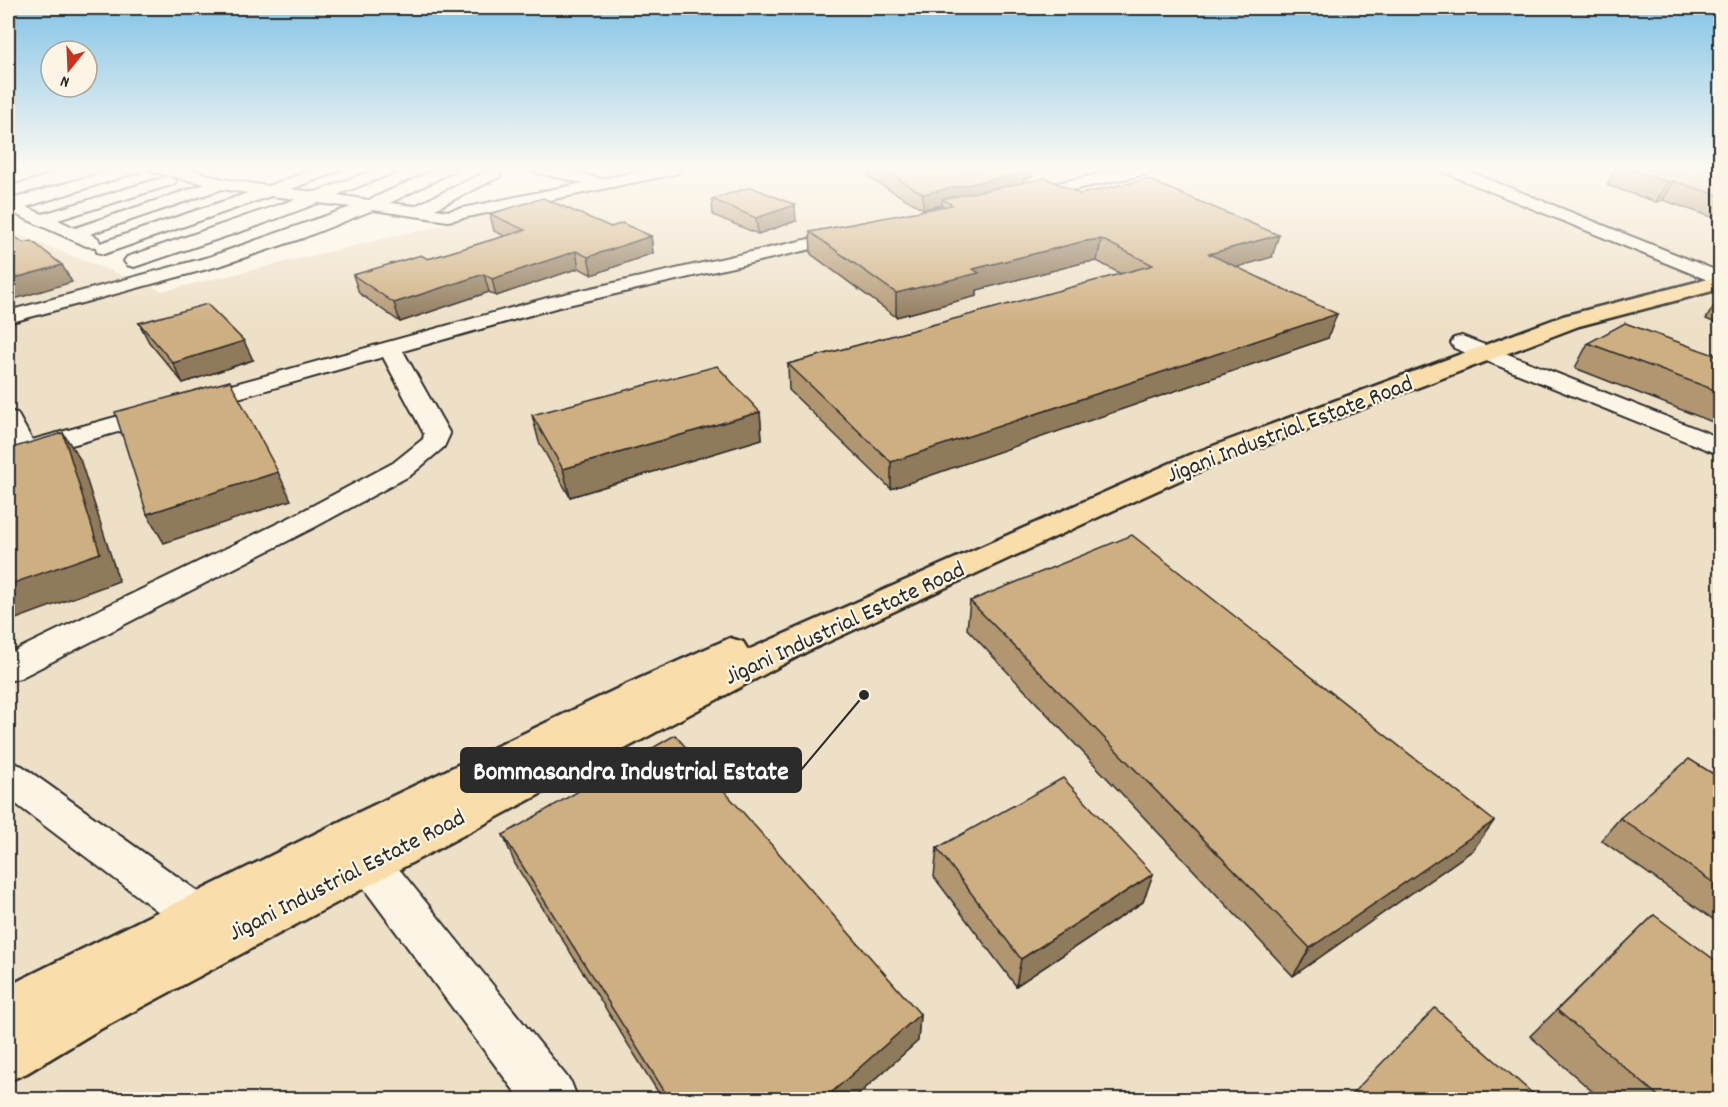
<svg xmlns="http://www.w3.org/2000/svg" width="1728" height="1107" viewBox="0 0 1728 1107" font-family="Dekko,sans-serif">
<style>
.built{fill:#eee0c7}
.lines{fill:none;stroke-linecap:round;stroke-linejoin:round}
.minor-casing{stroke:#2b2b2b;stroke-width:4}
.major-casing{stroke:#2b2b2b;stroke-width:5}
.minor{fill:#fcf5e5;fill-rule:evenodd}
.major{fill:#f9deab;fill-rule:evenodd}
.wall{fill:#b19670;stroke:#2b2b2b;stroke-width:1.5}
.shaded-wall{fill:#907a5b;stroke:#2b2b2b;stroke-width:1.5}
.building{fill:#ceaf82;stroke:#2b2b2b;stroke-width:1.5}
.labels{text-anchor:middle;stroke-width:4.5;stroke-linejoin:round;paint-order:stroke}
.street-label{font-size:24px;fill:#2b2b2b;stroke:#fcf5e5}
.leader{fill:none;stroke:#2b2b2b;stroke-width:2}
.callout-dot{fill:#2b2b2b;stroke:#fcf5e5;stroke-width:2}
.callout{fill:#2b2b2b;stroke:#2b2b2b;stroke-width:2}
.callout-label{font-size:26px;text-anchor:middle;font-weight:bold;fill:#fff}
</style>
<rect width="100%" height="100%" fill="#fcf5e5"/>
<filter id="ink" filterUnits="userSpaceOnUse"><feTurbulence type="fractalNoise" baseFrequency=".0167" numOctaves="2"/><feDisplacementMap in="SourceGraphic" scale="12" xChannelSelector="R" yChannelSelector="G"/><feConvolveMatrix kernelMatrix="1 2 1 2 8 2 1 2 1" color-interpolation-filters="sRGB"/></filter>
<g filter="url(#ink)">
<path class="built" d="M679,169h1041v930h-1712v-868l155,60z"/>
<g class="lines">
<g class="minor-casing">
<path id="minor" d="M29,169h27l-3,3 -45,13v-10z
M115,169h26l-3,3 -112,35 17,7 125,-38 8,5 -2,3 -116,36 17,8 130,-44 -53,-12 -3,-3h41l32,10 46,7 48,-17h24l-3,3 -46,17 24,3 61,-23h23l-3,3 -59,23 32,5 67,-31h22l-68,34 25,3 72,-35h12l2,3 -2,3 -64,32 13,2 135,-28 -49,-11 -3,-3h32l39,10 48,-10h33l-8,5 -227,47 -75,-11 -70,28 -81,27 -214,58v-12l201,-54 142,-50 -33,-4 -58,22 -126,42 -7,-2 -3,-4 3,-4 169,-58 -25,-3 -167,58 -7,-2 -1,-5 -10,-1 -78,-35v-11zM222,189l26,4 -148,50 -2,-5 -8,-4z
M1123,169h32l-8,5 -123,26 -8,-5 8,-5z
M1440,169h23l257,103v13l-277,-113z
M849,230l6,1 3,4 -3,4 -296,68 -156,44 47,83 -6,13 -33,28 -96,52 -295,151 -12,3v-27l287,-139 98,-52 30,-24 1,-5 -41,-77 -375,106v-52l9,2 15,27 515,-142z
M1462,336l258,102v17l-266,-107 -3,-5 3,-5z
M8,761l14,5 188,134 7,14 -7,14 -15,6 -15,-6 -172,-130z
M356,828l14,5 201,249 7,18h-57l-179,-241 -6,-13 6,-13z"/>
</g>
<g class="major-casing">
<path id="major" d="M1720,276v13l-141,37 -370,141 -115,52 -288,133 -711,380 -68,41 -19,8v-95l343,-170 274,-131 105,-47 13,4 5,8 441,-195 374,-139z"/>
</g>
<use href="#minor" class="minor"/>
<use href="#major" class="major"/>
</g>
<path class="wall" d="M869,169h164l-1,8 -8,2 -1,4 57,11 192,63 -35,10 91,71 -437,151 -102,-99 -1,-26 333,-90 -24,-13 -15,2 -105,27v6l-81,21 -85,-63 -1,-22 132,-25v-2l-19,4 -54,-31z
M1615,169h105v51l-57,-20 -7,2 -49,-17z
M712,199l84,22 -38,13 -45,-19z
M490,214l121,13 40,9 2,17 -61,22 -13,-7 -83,28 -7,-4 -89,30 -41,-29 -6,-18 75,-16 77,-23 -11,-5z
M1720,296v29l-14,-6z
M139,323l114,37 -70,23 -34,-41z
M1588,343l132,14v68l-145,-57z
M760,412l2,27 -192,58 -31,-55 -7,-27z
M970,601l503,249 -180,126 -326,-347z
M1720,778v141l-3,3 -116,-82 19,-22z
M503,835l417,179 -2,27 -66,59h-189l-148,-236z
M937,848l216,26 -10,28 -127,84 -82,-109z
M1654,915l66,185h-118l-72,-64z"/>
<path class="shaded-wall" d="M1011,169h22l-1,8 -8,2 -1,9 -81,11v6l-19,4v-15z
M1674,181l-11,19 -7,2 11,-20z
M795,205l1,16 -38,13 -2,-16z
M1279,235l-7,22 -68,20 5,-23z
M651,236l2,17 -61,22 -4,-18z
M1101,239l-4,22 -15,2 -105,27v6l-81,21v-24l77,-24 112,-28z
M576,251l3,17 -83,28 -4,-17z
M62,265l10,17 -64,19v-21z
M484,274l5,18 -89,30 -6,-19z
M1337,314l-9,24 -437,151v-27z
M244,341l9,19 -70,23 -10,-20z
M760,412l2,27 -192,58 -7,-28z
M63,433l17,26 39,122 -111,41v-37z
M278,472l13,28 -127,43 -17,-29z
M1494,821l-21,29 -180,126 17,-28z
M1153,874l-10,28 -127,84 5,-27z
M920,1014l-2,27 -66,59h-29z"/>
<path class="building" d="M881,169h136l7,4 -101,21z
M1628,169h92v27l-46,-15 -7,1z
M1046,178l34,16 67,-15 132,56 -70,19 128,60 -446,148 -103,-98 365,-99 -52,-26 -16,2 -112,28 6,4 -83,20 -86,-61 142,-27 -10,-6z
M751,187l44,18 -39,13 -44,-19z
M543,198l68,29 11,-4 29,13 -63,21 -12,-6 -84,28 -8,-5 -90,29 -41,-28 68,-20 7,4 97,-29 -35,-16z
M8,232l16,11 8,-2 30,24 -54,15z
M207,304l37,37 -71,22 -34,-40z
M1625,323l95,34v35l-132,-49z
M717,366l43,46 -197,57 -31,-54z
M230,381l48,91 -131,42 -32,-102z
M63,433l37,120 -92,32v-136z
M1132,535l362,286 -184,127 -340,-347z
M675,735l245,279 -97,86h-153l-167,-265z
M1689,759l31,19v109l-100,-69z
M1063,778l90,96 -132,85 -84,-111z
M1654,915l66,49v136h-57l-106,-90z
M1435,1008l105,92h-194z"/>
</g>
<linearGradient id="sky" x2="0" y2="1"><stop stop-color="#83c4e7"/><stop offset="0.52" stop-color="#fefaf3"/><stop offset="1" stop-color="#fefaf3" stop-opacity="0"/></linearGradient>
<rect width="1728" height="324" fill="url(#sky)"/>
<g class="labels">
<g class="street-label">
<text transform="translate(1289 428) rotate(-21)" y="8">Jigani Industrial Estate Road</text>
<text transform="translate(844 622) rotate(-25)" y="8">Jigani Industrial Estate Road</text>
<text transform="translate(346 874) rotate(-27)" y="8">Jigani Industrial Estate Road</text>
</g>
</g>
<path class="leader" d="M864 695L801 770"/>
<circle class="callout-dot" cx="864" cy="695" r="6"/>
<rect class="callout" x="461" y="748" width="340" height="44" rx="6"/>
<g class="callout-label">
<text x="631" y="779">Bommasandra Industrial Estate</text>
</g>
<rect width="1728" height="1107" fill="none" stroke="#fcf5e5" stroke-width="30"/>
<rect x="15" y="15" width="1698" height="1077" fill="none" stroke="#2b2b2b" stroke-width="2" filter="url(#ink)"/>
<g transform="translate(69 69) rotate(198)"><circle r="28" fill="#fcf5e5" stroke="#a8a49b" stroke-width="1.5"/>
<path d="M0-4.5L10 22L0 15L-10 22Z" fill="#c8321e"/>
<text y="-9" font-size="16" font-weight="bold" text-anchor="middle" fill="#2b2b2b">N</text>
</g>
</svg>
